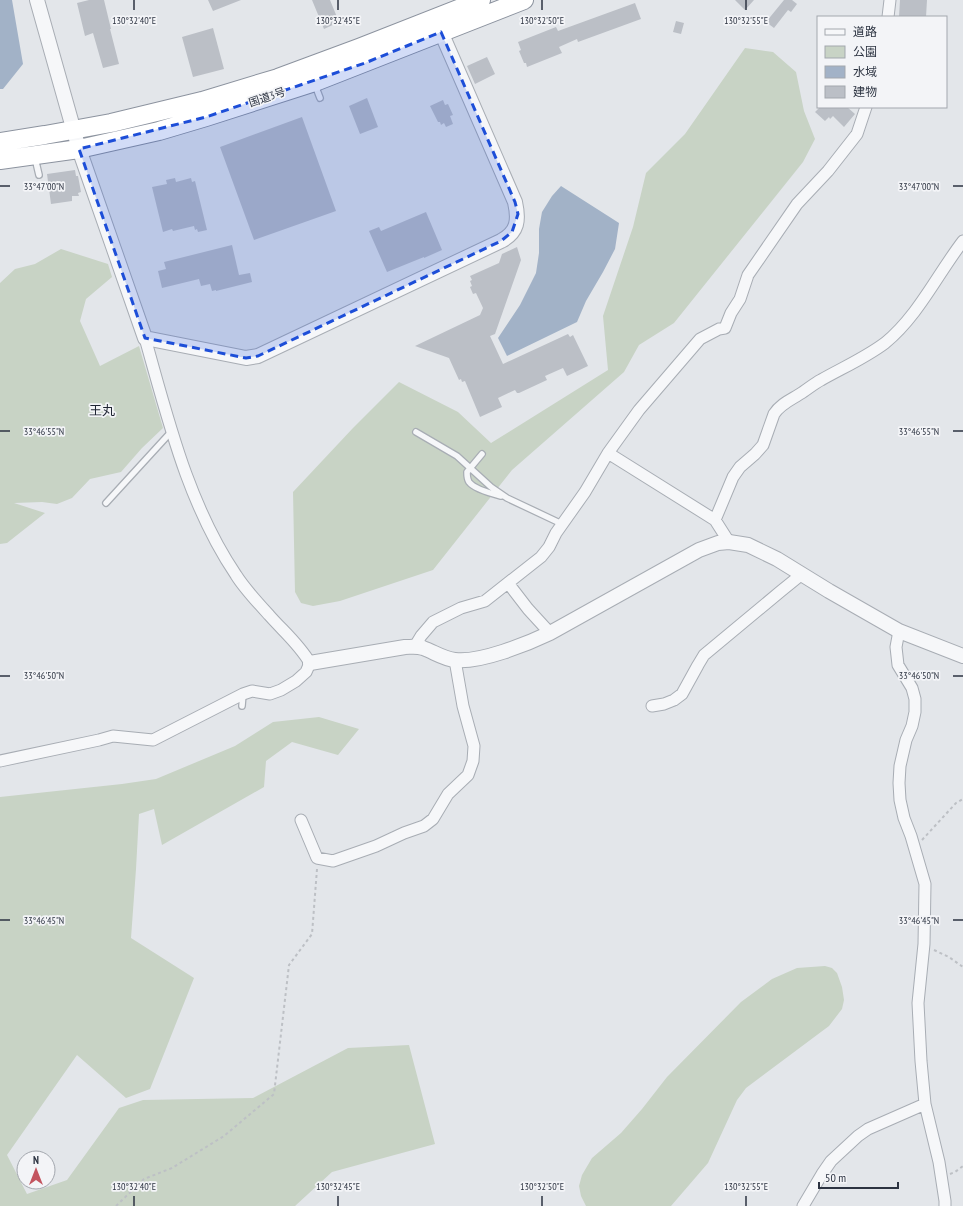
<svg xmlns="http://www.w3.org/2000/svg" width="963" height="1206" viewBox="0 0 963 1206" font-family="'PT Sans Narrow','Noto Sans JP',sans-serif">
<style>
.green{fill:#c8d3c5}
.water{fill:#a2b2c7}
.building{fill:#bbbfc6}
.lines{fill:none;stroke-linecap:round;stroke-linejoin:round}
.service-casing{stroke:#a8adb4;stroke-width:8}
.minor-casing{stroke:#a8adb4;stroke-width:13}
.tertiary-casing{stroke:#a8adb4;stroke-width:16}
.trunk-casing{stroke:#8c939f;stroke-width:20}
.path{stroke:#bdc0c5;stroke-width:2;stroke-dasharray:3 3;stroke-linecap:butt}
.service{stroke:#f6f7f9;stroke-width:5.5}
.minor{stroke:#f6f7f9;stroke-width:11}
.tertiary{stroke:#f6f7f9;stroke-width:14}
.trunk{stroke:#fff;stroke-width:18}
.marked{fill:#1d4ed8;fill-opacity:0.2;stroke:#1d4ed8;stroke-width:3;stroke-dasharray:8 5;stroke-linejoin:round}
.ticks{fill:none;stroke:#2c3341;stroke-width:1.5}
.labels{text-anchor:middle;stroke-width:3.5;stroke-linejoin:round;paint-order:stroke}
.street-label{font-size:11px;fill:#2c3341;stroke:#f3f4f7}
.quarter-label{font-size:13px;fill:#1e2432;stroke:#f3f4f7}
.ticks-label{font-size:10px;text-anchor:middle;fill:#2c3341;stroke:#f3f4f7;stroke-width:3.5;stroke-linejoin:round;paint-order:stroke}
</style>
<rect width="100%" height="100%" fill="#e3e6ea"/>
<path class="green" d="M745,48l28,4 23,20 8,39 11,28 -12,23 -129,161 -35,22 -15,27 -112,98 -79,100 -93,31 -27,5 -12,-3 -6,-11 -2,-100 60,-64 46,-46 59,30 33,31 117,-73 -5,-54 30,-89 13,-54 39,-39z
M61,249l47,15 4,13 -26,22 -6,22 20,45 39,-20 24,82 -21,20 -21,24 -31,7 -18,19 -15,6 -15,-2 -28,1 31,10 -38,30 -7,1v-261l15,-14 20,-5z
M319,717l40,12 -21,26 -46,-13 -26,19 -2,26 -102,58 -8,-36 -15,5 -3,55 -5,69 63,40 -44,111 -24,9 -49,-43 -70,100 20,39 40,-14 52,-72 24,-8 110,-2 95,-50 61,-3 26,99 -103,28 -37,34h-295v-409l122,-13 34,-5 79,-33 38,-24z
M825,966l7,2 5,5 5,14 2,13 -2,9 -13,17 -83,62 -9,12 -29,63 -37,43h-85l-5,-10 -2,-10 3,-11 10,-17 29,-25 21,-24 25,-32 74,-75 31,-23 25,-11z"/>
<path class="water" d="M0,0h12l11,64 -20,25h-3z
M561,186l58,37 -4,26 -12,23 -17,29 -9,21 -70,34 -9,-18 22,-33 16,-32 3,-20v-24l3,-17 10,-16z"/>
<path class="building" d="M89,0h15l7,29h-1l9,35 -16,4 -10,-35 -8,3 -8,-33z
M208,0h33l-28,11z
M312,0h18l9,22 -15,7z
M735,0h19l-9,10z
M784,0h8l5,4 -6,8 -3,-2 -14,18 -8,-6z
M900,0h27l-1,17h-27z
M635,3l6,16 -63,23 -1,-3 -18,8 3,6 -35,14 -1,-4h-2l-5,-12 2,-1 -3,-8 38,-15 2,4z
M676,21l8,2 -3,11 -8,-2z
M213,28l11,41 -31,8 -11,-40z
M487,57l8,17 -20,10 -8,-18z
M367,98l11,29 -18,7 -11,-28z
M443,100l2,5 3,-1 5,11 -3,1 3,8 -7,3 -2,-4 -3,2 -1,-3h-2l-8,-16z
M820,107h27l8,7 -11,13 -11,-11 -3,3 -1,-2 -4,4 -10,-9z
M302,117l34,94 -82,29 -34,-93z
M75,170l1,6h2l3,16 -3,1 1,3h-7v5l-21,3 -4,-30z
M175,178l1,4 15,-4 1,4 3,-1 12,49 -9,2 -1,-3 -2,1 -1,-4 -21,5 -1,-2 -9,3 -11,-45 15,-3 -1,-4z
M426,212l16,38 -18,8v-1l-37,15 -18,-41 10,-4 2,4z
M232,245l7,30 11,-2 2,9 -36,9v-1l-4,1 -2,-7 -9,2 -2,-7 -37,9 -4,-17 8,-2 -2,-7z
M517,247l4,13 -26,74 -5,2 13,28 65,-30 2,3 3,-2 15,31 -21,10 -4,-8 -18,8 2,4 -28,13h-2l-2,-3 -17,8 4,9 -22,10 -15,-36 -3,1 -1,-3 -2,1 -10,-22 -34,-12 65,-31 3,-7 -7,-15 -3,1 -3,-7 2,-1 -2,-5 2,-1 -2,-4 29,-13 3,-9z"/>
<g class="lines">
<g class="service-casing">
<path id="service" d="M315,85l5,13
M35,158l4,17
M416,432l41,24 34,31 16,11 55,26
M482,454l-15,18c0,3 0,7 2,10 5,7 24,12 32,14
M106,503l65,-71
M242,706l1,-12"/>
</g>
<g class="minor-casing">
<path id="minor" d="M888,17l2,-17
M608,453l107,67 14,22
M715,520l18,-43 7,-10 15,-13 8,-9 11,-31c7,-11 19,-15 29,-22 6,-4 12,-9 18,-12 21,-12 44,-22 64,-37 33,-27 52,-68 78,-102
M508,583l20,26 22,24
M899,631l-3,16 2,18 14,23 3,11v13l-3,14 -6,14 -6,26 -1,17 1,17 4,18 7,18 14,48 -1,60 -6,59 3,58 4,43 14,58 6,39v5
M415,646l6,-10 12,-14 28,-14 24,-7 56,-44 8,-10 7,-14 29,-41 23,-39 31,-43 61,-71 19,-10 6,-1 6,-15 9,-14 8,-24 49,-71 31,-33 29,-37 9,-27
M652,706l12,-2 10,-4 8,-6 16,-29 6,-10 77,-64 21,-17
M0,761l99,-21 14,-4 40,4 90,-46 9,-3 18,3 11,-4 15,-9 10,-9 4,-9c-11,-19 -27,-32 -41,-48 -11,-12 -25,-27 -33,-40 -48,-71 -68,-156 -91,-237
M301,820l16,38 16,3 43,-15 28,-13 20,-7 9,-7 15,-25 20,-19 5,-14 1,-15 -11,-40 -8,-46
M803,1206l19,-32 9,-13 27,-25 10,-7 57,-25"/>
</g>
<g class="tertiary-casing">
<path id="tertiary" d="M37,0l42,149 66,189 101,20 12,-2 243,-115c17,-9 18,-21 14,-39l-74,-170
M310,663l95,-16c6,0 12,-1 18,1 11,4 21,11 32,12 25,3 72,-16 95,-27l149,-83 19,-7 11,-1 19,3 29,14 52,32 70,40 64,25"/>
</g>
<g class="trunk-casing">
<path id="trunk" d="M0,142l45,-7 66,-12 91,-22 76,-23 81,-30 122,-48
M0,160l79,-11 80,-18 47,-14 109,-35 209,-82"/>
</g>
<path class="path" d="M922,840l34,-37 7,-4
M934,950l15,7 14,10
M950,1174l5,-2 8,-6
M116,1206l28,-27 28,-11 52,-32 50,-42 15,-129 23,-31 5,-65"/>
<use href="#service" class="service"/>
<use href="#minor" class="minor"/>
<use href="#tertiary" class="tertiary"/>
<use href="#trunk" class="trunk"/>
</g>
<path class="marked" d="M441,32l74,170 3,12 -6,18 -11,9 -243,115 -12,2 -101,-20 -66,-189 127,-32 159,-54z"/>
<path class="ticks" d="M134,0v10M338,0v10M542,0v10M746,0v10M0,186h10M953,186h10M0,431h10M953,431h10M0,676h10M953,676h10M0,920h10M953,920h10M134,1196v10M338,1196v10M542,1196v10M746,1196v10"/>
<g class="labels">
<g class="street-label">
<text transform="translate(267 97) rotate(-18)" y="4">国道3号</text>
</g>
<g class="quarter-label">
<text x="102" y="415">王丸</text>
</g>
</g>
<g class="ticks-label">
<text x="134" y="24">130°32'40"E</text>
<text x="338" y="24">130°32'45"E</text>
<text x="542" y="24">130°32'50"E</text>
<text x="746" y="24">130°32'55"E</text>
<text x="44" y="190">33°47'00"N</text>
<text x="919" y="190">33°47'00"N</text>
<text x="44" y="435">33°46'55"N</text>
<text x="919" y="435">33°46'55"N</text>
<text x="44" y="679">33°46'50"N</text>
<text x="919" y="679">33°46'50"N</text>
<text x="44" y="924">33°46'45"N</text>
<text x="919" y="924">33°46'45"N</text>
<text x="134" y="1190">130°32'40"E</text>
<text x="338" y="1190">130°32'45"E</text>
<text x="542" y="1190">130°32'50"E</text>
<text x="746" y="1190">130°32'55"E</text>
</g>
<rect x="817" y="16" width="130" height="92" fill="#f3f4f7" stroke="#a3a7ae"/>
<rect x="825" y="29" width="20" height="6" fill="#f6f7f9" stroke="#a3a7ae"/>
<text x="853" y="36" font-size="12" fill="#2c3341">道路</text>
<rect x="825" y="46" width="20" height="12" fill="#c8d3c5" stroke="#a3a7ae"/>
<text x="853" y="56" font-size="12" fill="#2c3341">公園</text>
<rect x="825" y="66" width="20" height="12" fill="#a2b2c7" stroke="#a3a7ae"/>
<text x="853" y="76" font-size="12" fill="#2c3341">水域</text>
<rect x="825" y="86" width="20" height="12" fill="#bbbfc6" stroke="#a3a7ae"/>
<text x="853" y="96" font-size="12" fill="#2c3341">建物</text>
<g transform="translate(36 1170)"><circle r="19" fill="#f3f4f7" stroke="#a3a7ae"/>
<path d="M0-3L7 15L0 10L-7 15Z" fill="#c3545f"/>
<text y="-6" font-size="11" font-weight="bold" text-anchor="middle" fill="#2c3341">N</text>
</g>
<path d="M819 1182v6h79v-6" fill="none" stroke="#2c3341" stroke-width="2"/>
<text x="825" y="1182" font-size="12" fill="#2c3341" stroke="#f3f4f7" stroke-width="3" paint-order="stroke">50 m</text>
</svg>
